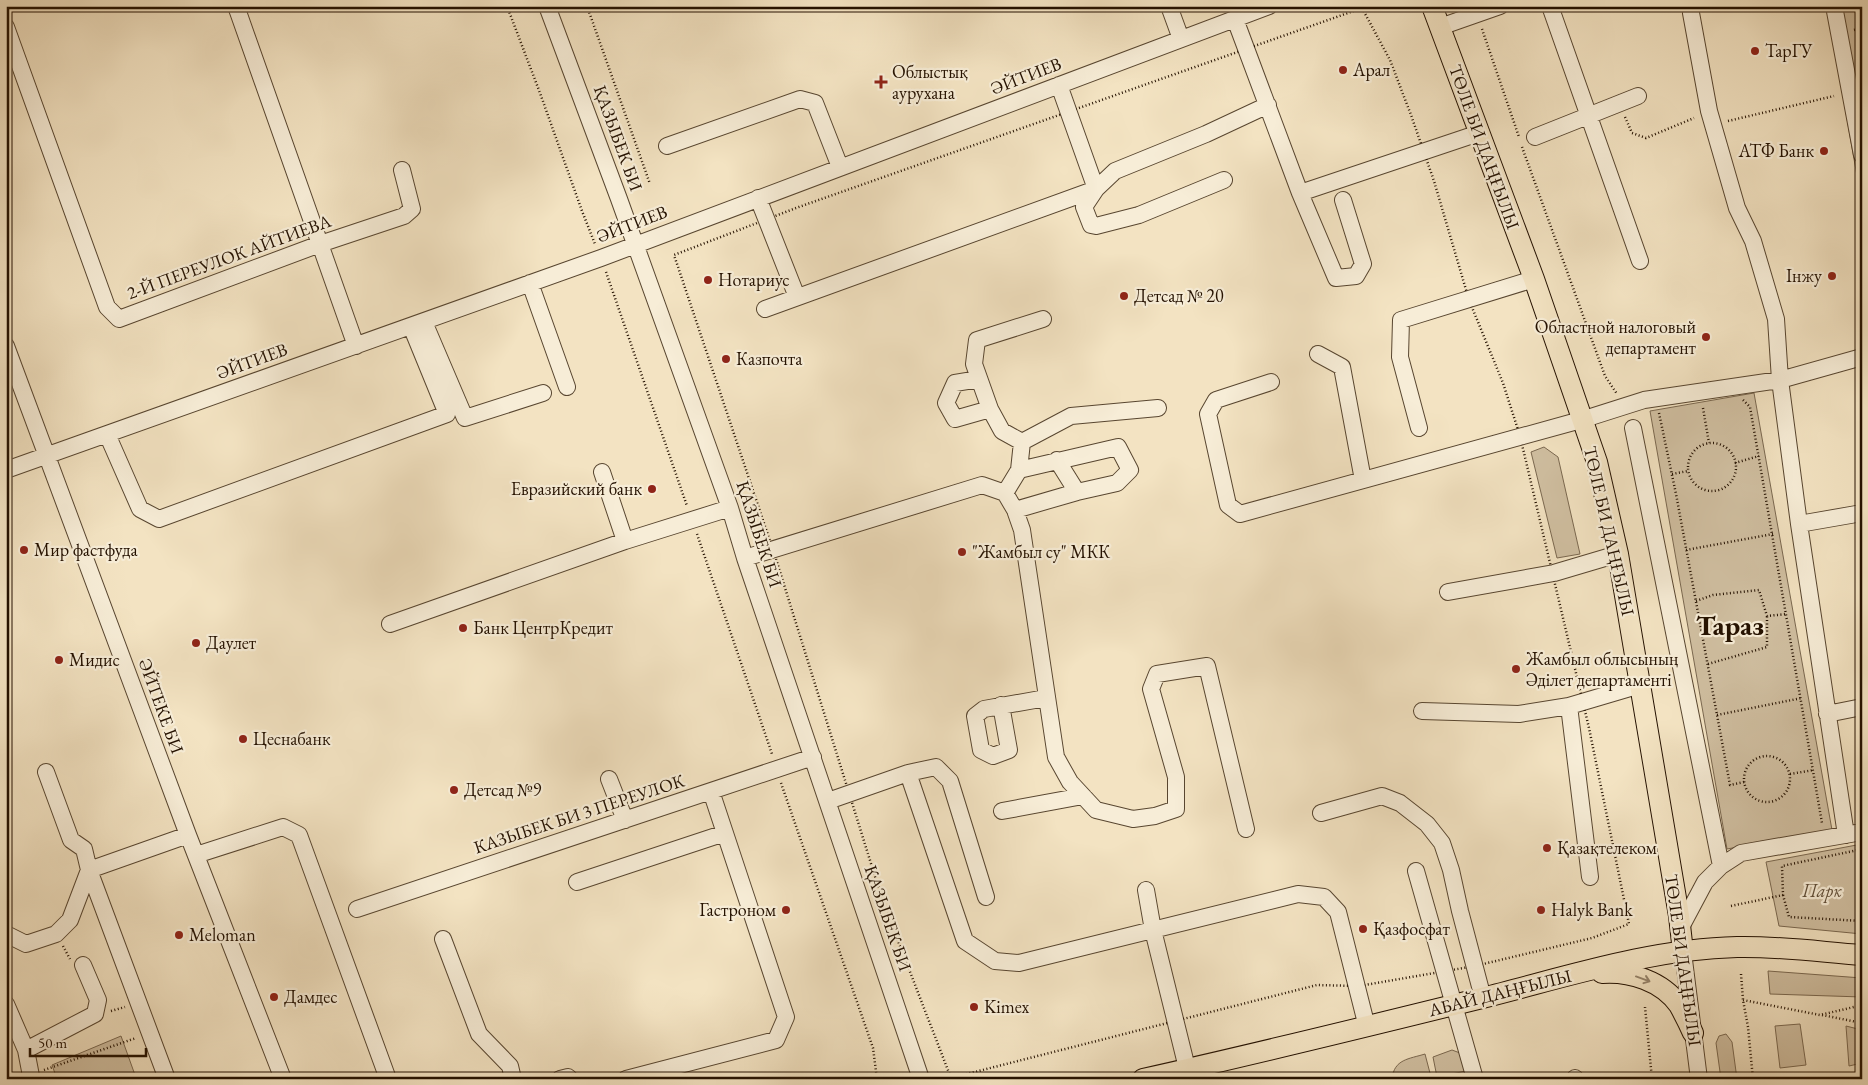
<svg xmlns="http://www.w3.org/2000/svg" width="1868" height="1085" viewBox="0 0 1868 1085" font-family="'EB Garamond',serif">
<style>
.green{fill:#d0bfa1;stroke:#7a6850}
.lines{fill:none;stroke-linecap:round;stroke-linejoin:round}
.minor-casing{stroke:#584630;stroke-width:18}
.major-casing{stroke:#241100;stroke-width:22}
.path{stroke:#241100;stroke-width:2.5;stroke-dasharray:1 2.5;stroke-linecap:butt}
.minor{stroke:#f7edd7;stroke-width:16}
.major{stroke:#f3e3c2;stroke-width:20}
.oneway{stroke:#96846b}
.poi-dot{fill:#8f2418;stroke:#f7edd7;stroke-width:2}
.labels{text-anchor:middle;stroke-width:4.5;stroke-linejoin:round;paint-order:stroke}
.poi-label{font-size:18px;fill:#241100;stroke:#f7edd7;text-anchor:start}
.street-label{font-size:18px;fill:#241100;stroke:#f7edd7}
.park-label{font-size:18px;font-style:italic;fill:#604e38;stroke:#f7edd7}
.town-label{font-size:28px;font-weight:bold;fill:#241100;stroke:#f7edd7}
</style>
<rect width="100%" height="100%" fill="#f3e3c2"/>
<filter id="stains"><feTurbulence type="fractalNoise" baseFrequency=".004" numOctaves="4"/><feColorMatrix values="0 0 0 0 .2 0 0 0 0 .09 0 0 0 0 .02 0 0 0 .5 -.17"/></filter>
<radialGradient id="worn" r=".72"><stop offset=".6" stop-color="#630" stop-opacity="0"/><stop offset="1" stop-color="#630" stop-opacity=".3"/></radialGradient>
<path class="green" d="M1828,6h34v199l-33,-190z
M1754,393l78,437 -105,19 -77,-438z
M1544,447l14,10 22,97 -23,4 -26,-106z
M1862,844v90l-83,-8 -13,-64z
M1768,971l94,7v19l-92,-3z
M1800,1024l6,41 -26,3 -5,-42z
M1846,1026l16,4v33l-13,3z
M1726,1034l6,8 5,37h-16l-5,-36 3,-7z
M121,1036l14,39 -11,4h-67l-5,-14z
M1452,1050l8,3 11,17 -34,7 -4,-20z
M1425,1054l6,23 -39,2c2,-20 17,-20 33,-25z"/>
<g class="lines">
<g class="minor-casing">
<path id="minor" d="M236,6l120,340
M547,6l72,193 111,309 15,50 176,521
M1169,6l12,33
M1550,6l90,255
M1834,6l28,149
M1691,13l18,98 28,97 16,33 23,78 4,61 82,-23
M1235,19l65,174 36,85 20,-2 7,-12 -20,-64
M6,27l101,280 12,12 201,-75 84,-28 8,-7 -10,-39
M1440,27l60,-21
M1535,137l103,-41
M667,146l133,-47 15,4 25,64
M1224,180l-85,35 -43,11 -5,-1 -7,-18 12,-18 19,-18 91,-37 62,-29
M1300,193l179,-60
M758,198l39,99
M530,283l37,104
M765,309l331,-120 -37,-104
M1043,319l-66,21 -3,24 16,45 12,22 20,11 49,-26 87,-8
M424,322l41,96 78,-25
M6,346l182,489 95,244
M1318,354l24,13 21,113
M979,379l-24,4 -9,20 9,16 35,-10
M1271,382l-55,18 -8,14 20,91 12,9 341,-94 63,-20 136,-20 19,144 47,311
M1419,428l-19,-71 1,-37 133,-41
M1633,428l88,438
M107,434l33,75 19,10 288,-105 -36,-88
M1057,460l20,32
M6,470l595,-212 668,-252
M602,472l23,69
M1005,493l14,-23 3,-28
M1015,510l62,-18 40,-9 13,-13 -12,-23 -99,23
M1799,524l63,-11
M745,558l237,-73 23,8 10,17 7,20 34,227 14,25 26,28 37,9 22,-3 21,-7v-32l-25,-88 6,-15 50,-8 39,163
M1448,592l106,-19 64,-19
M390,624l235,-83 105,-33
M1001,705l8,45 -16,6 -12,-6 -6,-34 9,-7 62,-11
M1569,706l21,171
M1422,711l97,3 50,-8 71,-21
M1827,714l35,-7
M46,772l25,68 13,9 5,21 78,209
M908,773l57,168 30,20 24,2 279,-69 26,3 14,15 29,115
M609,779l16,41
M828,801l80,-28 28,-6 14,14 36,116
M1002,811l81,-15
M1321,813l61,-17 18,7 27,21 15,19 9,27 9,41 23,87
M196,855l87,-28 16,8 89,244
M1416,871l59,208
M577,882l148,-49
M1146,890l7,40 34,138
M357,909l456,-152
M1680,929l25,-47 16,-16 20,-13 121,-21
M6,934l20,10 30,-10 14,-14 19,-50 99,-35
M443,939l36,95 31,32 3,13
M1683,952l16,127
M6,1004l20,46 5,26 -4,3
M26,1050l69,-36 3,-14 -15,-35
M1575,1078v1
M560,1079l8,-2 2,2
M626,1079l150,-39 10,-23 -75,-226"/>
</g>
<g class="major-casing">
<path id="major" d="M1432,6l102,273 63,183 21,92 61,362 4,36
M1602,973c28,-2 60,8 77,32 5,9 10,19 14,28
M1143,1079c113,-25 226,-53 339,-81 84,-21 168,-49 255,-51 42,-1 84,5 125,8"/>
</g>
<path class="path" d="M507,6l33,87 42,118 13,33
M587,6l63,178
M1362,8l28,52 21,55 23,66 35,119 34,83 17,53 69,292 40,196 -37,14 -117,28 -116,20 -42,-1 -366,93 -68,-176 -107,-343 -102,-304 122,-47z
M6,9l7,-3
M1482,29l37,108
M1854,30l8,-2
M1625,117l7,16 14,5 48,-20
M1728,121l106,-25
M1522,147l83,229 12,18
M606,272l81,234
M1743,400l7,7 72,416
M1703,408l6,35
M1659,413l17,81 54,291 14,-3
M1688 467a24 24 0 1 1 48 0a24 24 0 1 1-48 0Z
M1735,463l24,-7
M1672,474l16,-3
M697,534l75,220
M1686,550l87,-16
M1696,601l17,-6 46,-5 8,26 20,-2
M1708,664l59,-17v-31
M1717,715l85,-17
M1744 779a23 23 0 1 1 46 0a23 23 0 1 1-46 0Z
M1790,774l24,-4
M781,783l92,265 4,31
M1783,895l6,22 73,4
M1731,906l52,-11 -1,-29 76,-16
M63,946l7,13
M1741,974l2,26 5,27 5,52
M1743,1000l77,15 34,-8h8
M1645,1007l7,72
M111,1011l14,-4
M1822,1015l40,8
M44,1070l92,-32
M1822,1079l40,-6"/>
<use href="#minor" class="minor"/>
<use href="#major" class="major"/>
</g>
<defs><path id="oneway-shaft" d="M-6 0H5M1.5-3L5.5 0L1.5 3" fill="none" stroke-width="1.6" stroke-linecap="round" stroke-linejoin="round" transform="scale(1.25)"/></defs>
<use class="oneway" href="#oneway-shaft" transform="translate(1643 979) rotate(20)"/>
<g class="poi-dot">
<circle cx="1755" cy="51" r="5"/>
<circle cx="1343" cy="70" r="5"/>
<path d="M878.5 74.5h5v5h5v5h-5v5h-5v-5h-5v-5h5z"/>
<circle cx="1824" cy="151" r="5"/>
<circle cx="1832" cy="276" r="5"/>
<circle cx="708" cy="280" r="5"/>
<circle cx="1124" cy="296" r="5"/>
<circle cx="1706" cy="337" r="5"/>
<circle cx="726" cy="359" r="5"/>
<circle cx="652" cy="489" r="5"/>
<circle cx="24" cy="550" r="5"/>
<circle cx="962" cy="552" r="5"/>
<circle cx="463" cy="628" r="5"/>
<circle cx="196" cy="643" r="5"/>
<circle cx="59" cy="660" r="5"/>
<circle cx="1516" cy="669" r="5"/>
<circle cx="243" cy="739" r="5"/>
<circle cx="454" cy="790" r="5"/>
<circle cx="1547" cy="848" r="5"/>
<circle cx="786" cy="910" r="5"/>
<circle cx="1541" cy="910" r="5"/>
<circle cx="1363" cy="929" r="5"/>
<circle cx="179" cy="935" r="5"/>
<circle cx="274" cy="997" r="5"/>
<circle cx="974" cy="1007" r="5"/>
</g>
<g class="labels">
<g class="poi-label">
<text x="1765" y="57">ТарГУ</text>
<text x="1353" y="76">Арал</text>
<text x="892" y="78">Облыстық<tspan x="892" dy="21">аурухана</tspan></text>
<text x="1814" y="157" text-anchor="end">АТФ Банк</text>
<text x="1822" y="282" text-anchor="end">Інжу</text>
<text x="718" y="286">Нотариус</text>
<text x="1134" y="302">Детсад № 20</text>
<text x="1696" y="333" text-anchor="end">Областной налоговый<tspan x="1696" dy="21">департамент</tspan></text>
<text x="736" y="365">Казпочта</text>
<text x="642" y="495" text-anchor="end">Евразийский банк</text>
<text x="34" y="556">Мир фастфуда</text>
<text x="972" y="558">"Жамбыл су" МКК</text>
<text x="473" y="634">Банк ЦентрКредит</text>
<text x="206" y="649">Даулет</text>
<text x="1526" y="665">Жамбыл облысының<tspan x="1526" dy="21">Әділет департаменті</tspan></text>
<text x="69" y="666">Мидис</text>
<text x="253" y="745">Цеснабанк</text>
<text x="464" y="796">Детсад №9</text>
<text x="1557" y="854">Қазақтелеком</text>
<text x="776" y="916" text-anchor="end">Гастроном</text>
<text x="1551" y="916">Halyk Bank</text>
<text x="1373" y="935">Қазфосфат</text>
<text x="189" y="941">Meloman</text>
<text x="284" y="1003">Дамдес</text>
<text x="984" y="1013">Kimex</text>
</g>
<g class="street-label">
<text transform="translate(1026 76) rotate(-21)" y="6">ӘЙТИЕВ</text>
<text transform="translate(618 138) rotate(70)" y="6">ҚАЗЫБЕК БИ</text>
<text transform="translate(1484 147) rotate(70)" y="6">ТӨЛЕ БИ ДАҢҒЫЛЫ</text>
<text transform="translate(632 224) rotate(-21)" y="6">ӘЙТИЕВ</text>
<text transform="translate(229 257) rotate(-20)" y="6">2-Й ПЕРЕУЛОК АЙТИЕВА</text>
<text transform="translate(252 361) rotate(-20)" y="6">ӘЙТИЕВ</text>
<text transform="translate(1609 531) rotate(77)" y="6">ТӨЛЕ БИ ДАҢҒЫЛЫ</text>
<text transform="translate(759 534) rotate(72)" y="6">ҚАЗЫБЕК БИ</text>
<text transform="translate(161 706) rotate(70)" y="6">ӘЙТЕКЕ БИ</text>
<text transform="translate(579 814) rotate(-18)" y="6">КАЗЫБЕК БИ 3 ПЕРЕУЛОК</text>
<text transform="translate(888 918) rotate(71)" y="6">ҚАЗЫБЕК БИ</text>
<text transform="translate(1683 960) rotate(82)" y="6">ТӨЛЕ БИ ДАҢҒЫЛЫ</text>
<text transform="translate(1500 993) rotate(-14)" y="6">АБАЙ ДАҢҒЫЛЫ</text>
</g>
<g class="park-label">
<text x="1822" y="897">Парк</text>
</g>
<g class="town-label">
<text x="1730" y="635">Тараз</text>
</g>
</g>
<rect width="1868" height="1085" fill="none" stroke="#f3e3c2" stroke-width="25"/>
<rect x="8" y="8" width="1853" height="1070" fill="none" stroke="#241100" stroke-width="2.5"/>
<rect x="12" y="12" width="1843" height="1060" fill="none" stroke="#241100"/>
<path d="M30 1048v8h116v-8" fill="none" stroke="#241100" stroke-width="2.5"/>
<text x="38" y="1048" font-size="15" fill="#241100" stroke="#f7edd7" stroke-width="4" paint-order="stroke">50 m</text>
<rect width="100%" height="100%" filter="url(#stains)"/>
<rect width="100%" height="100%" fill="url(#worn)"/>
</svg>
